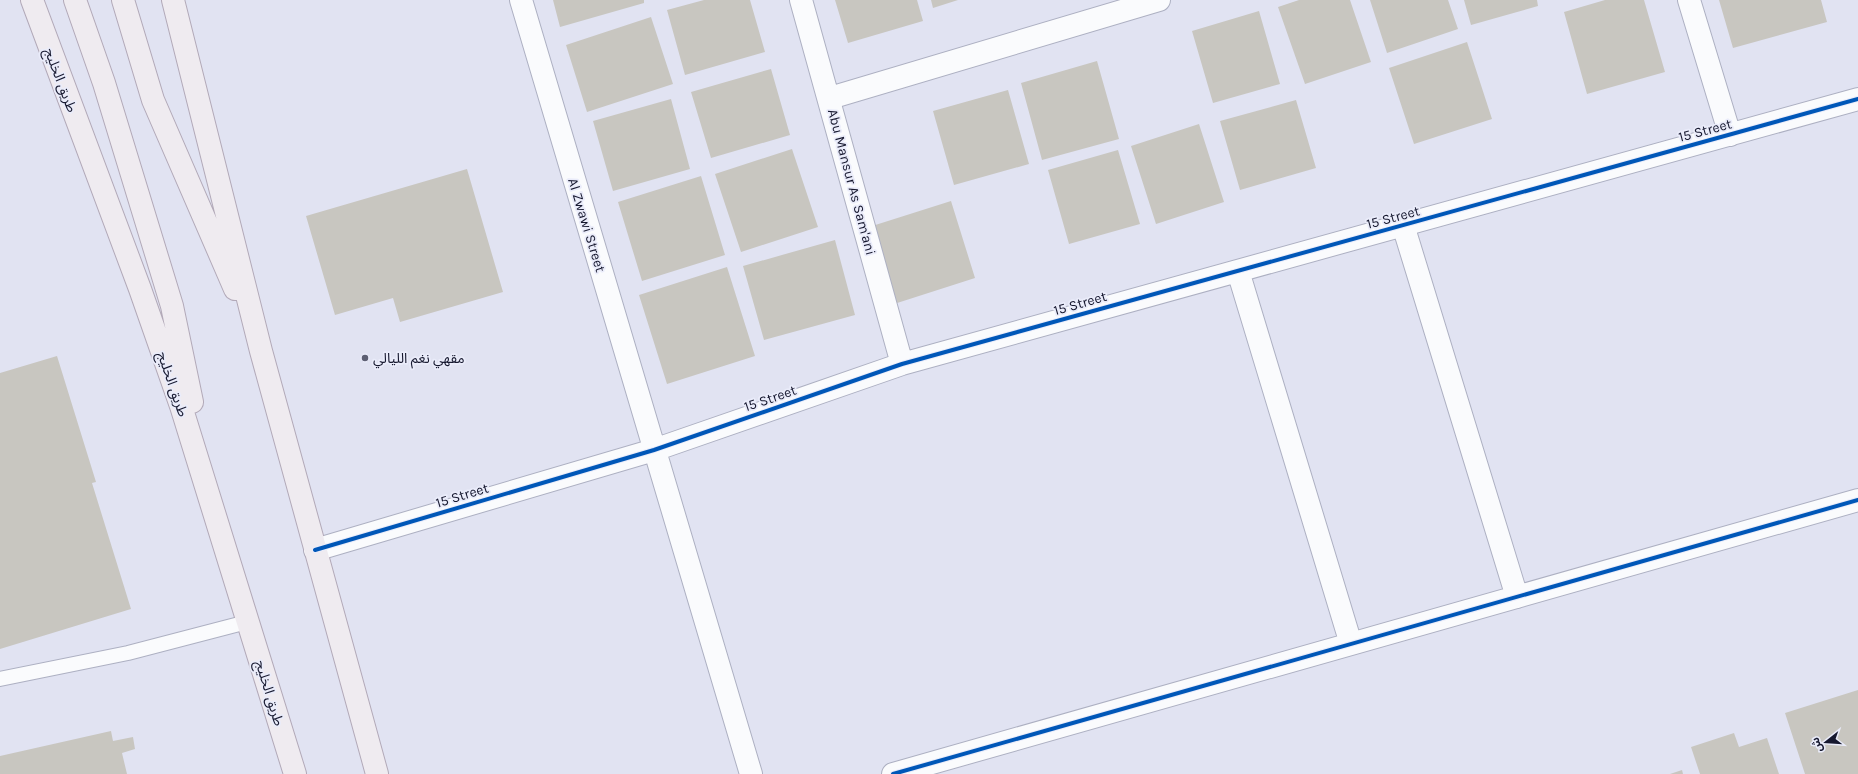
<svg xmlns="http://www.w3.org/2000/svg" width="1858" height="774" viewBox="0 0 1858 774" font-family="Karla,'Noto Sans Arabic',sans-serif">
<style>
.building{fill:#c8c6c0}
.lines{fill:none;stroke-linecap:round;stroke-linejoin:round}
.lane-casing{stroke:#adb0c2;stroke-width:16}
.street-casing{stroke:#adb0c2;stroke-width:24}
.primary-casing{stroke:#b2a9b8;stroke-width:24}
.lane{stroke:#fafbfd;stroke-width:14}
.street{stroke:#fafbfd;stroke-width:22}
.primary{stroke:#efebf0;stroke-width:22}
.cycleway-casing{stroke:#eaecfa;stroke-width:6}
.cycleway{stroke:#0057b8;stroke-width:4}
.poi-dot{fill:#5d5f73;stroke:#eaecfa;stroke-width:1.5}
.labels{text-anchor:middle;stroke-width:3.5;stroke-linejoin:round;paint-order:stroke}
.street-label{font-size:14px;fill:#16182f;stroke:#eaecfa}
.poi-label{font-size:14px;fill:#16182f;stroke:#eaecfa;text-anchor:start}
</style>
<rect width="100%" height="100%" fill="#e1e3f2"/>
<path class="building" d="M553,0h91v3l-84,24z
M704,0h46l15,52 -80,23 -18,-65z
M835,0h82l6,21 -75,22z
M931,0h27l-25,8z
M1299,0h51l21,62 -66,22 -27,-77z
M1370,0h78l10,29 -71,24z
M1464,0h73l1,6 -67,19z
M1605,0h39l21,72 -78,22 -23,-82z
M1719,0h102l6,22 -94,26z
M1259,11l21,73 -67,19 -21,-72z
M651,17l22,67 -86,28 -21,-67z
M1467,42l25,77 -78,25 -25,-76z
M1097,61l22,78 -77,21 -21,-77z
M771,69l19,66 -79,23 -20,-66z
M1008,90l21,74 -75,21 -21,-74z
M671,99l19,70 -77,22 -20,-70z
M1296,100l20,68 -76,22 -20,-69z
M1199,124l25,78 -68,22 -25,-78z
M792,149l26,78 -77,25 -26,-78z
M1118,150l22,74 -71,20 -21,-74z
M467,169l36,123 -103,30 -7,-24 -58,17 -29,-99z
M701,176l24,79 -83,26 -24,-79z
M951,201l24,77 -81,26 -25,-77z
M835,240l20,75 -91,25 -21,-74z
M727,267l28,89 -88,28 -28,-89z
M57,356l39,126 -4,1 39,126 -131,40v-276z
M1858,690v84h-53l-20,-61z
M111,731l2,10 20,-4 2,12 -13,4 5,21h-127v-18z
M1734,733l5,14 28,-9 12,36h-79l-9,-27z
M1682,770l1,4h-13z"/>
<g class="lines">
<g class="lane-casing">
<path id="lane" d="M0,679l128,-26 119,-31"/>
</g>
<g class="street-casing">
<path id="street" d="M521,0l230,774
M801,0l101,364
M1689,0l41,135
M830,98l329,-98
M1403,225l114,372
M1238,271l113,373
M315,550l339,-100 248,-86 956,-265
M893,774l965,-274"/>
</g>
<g class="primary-casing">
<path id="primary" d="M32,0l108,289 41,117 114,368
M75,0l29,83 68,223 20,96
M123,0l30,100 82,189
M173,0l88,351 116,423"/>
</g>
<use href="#lane" class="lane"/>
<use href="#street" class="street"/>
<use href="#primary" class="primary"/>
<g class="cycleway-casing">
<path id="cycleway" d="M315,550l339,-100 248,-86 956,-265
M893,774l965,-274"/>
</g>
<use href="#cycleway" class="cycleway"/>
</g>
<circle class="poi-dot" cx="365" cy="358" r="4"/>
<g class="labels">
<g class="street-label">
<text transform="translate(61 80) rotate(69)" y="5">طريق الخليج</text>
<text transform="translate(1705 130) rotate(-15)" y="5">15 Street</text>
<text transform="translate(852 182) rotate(75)" y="5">Abu Mansur As Sam'ani</text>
<text transform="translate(1393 217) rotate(-15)" y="5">15 Street</text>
<text transform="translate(587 225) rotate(73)" y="5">Al Zwawi Street</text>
<text transform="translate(1080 303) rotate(-16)" y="5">15 Street</text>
<text transform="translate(173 384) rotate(71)" y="5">طريق الخليج</text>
<text transform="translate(770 398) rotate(-19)" y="5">15 Street</text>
<text transform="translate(462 495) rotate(-17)" y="5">15 Street</text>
<text transform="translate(270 693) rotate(73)" y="5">طريق الخليج</text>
</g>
<g class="poi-label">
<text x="373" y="363">مقهي نغم الليالي</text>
</g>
</g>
<g transform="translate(1826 742) rotate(253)" stroke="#eaecfa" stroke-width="3" paint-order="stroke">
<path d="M0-3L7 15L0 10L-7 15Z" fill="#16182f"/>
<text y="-6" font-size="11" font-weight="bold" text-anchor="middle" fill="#16182f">ش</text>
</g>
</svg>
